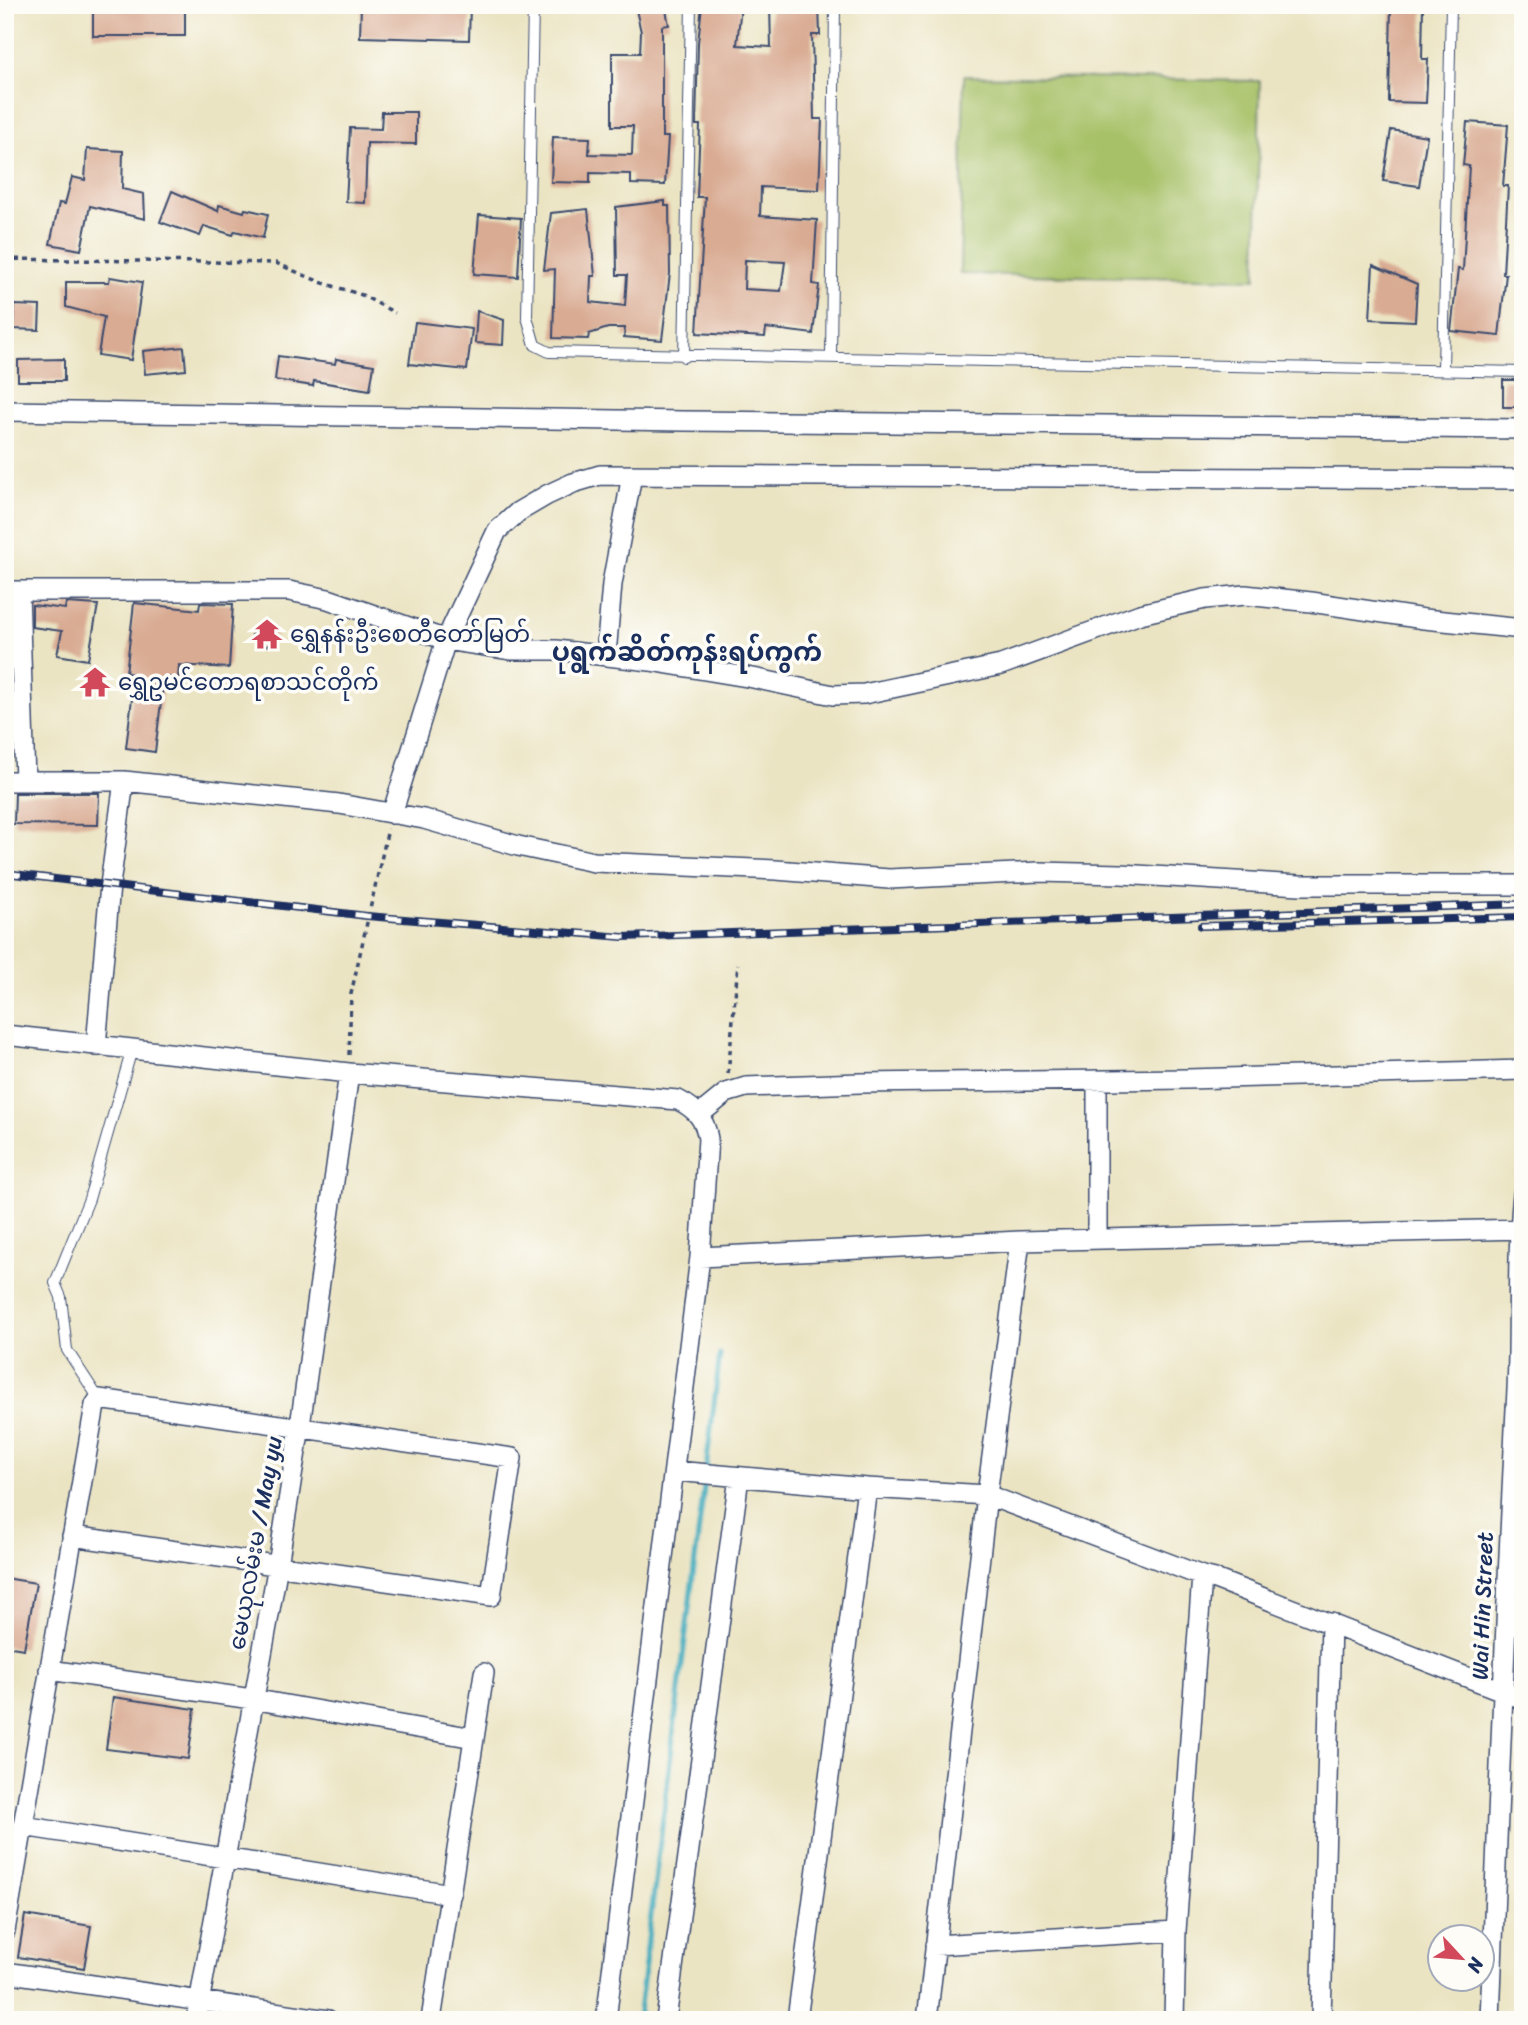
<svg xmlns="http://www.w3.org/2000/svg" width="1528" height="2025" viewBox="0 0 1528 2025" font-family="Sriracha,'Noto Sans Myanmar',sans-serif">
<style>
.green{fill:#a7c167;stroke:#617862;stroke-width:2}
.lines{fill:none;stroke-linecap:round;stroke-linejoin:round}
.stream{stroke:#3facbe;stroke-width:5}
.building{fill:#d9ab93;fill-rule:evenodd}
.service-casing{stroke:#3a4a6d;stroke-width:12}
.minor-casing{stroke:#3a4a6d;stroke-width:22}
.path{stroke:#3a4a6d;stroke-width:3.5;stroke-dasharray:5 5;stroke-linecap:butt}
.service{stroke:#fff;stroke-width:10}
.minor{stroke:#fff;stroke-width:19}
.rail-casing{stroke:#1b2f5e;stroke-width:8}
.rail{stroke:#fdfcf7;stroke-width:5;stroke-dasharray:16;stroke-linecap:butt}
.labels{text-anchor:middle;stroke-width:7;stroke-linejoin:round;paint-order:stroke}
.poi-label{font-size:23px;fill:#1b2f5e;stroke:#fdfcf7;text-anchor:start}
.street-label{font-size:23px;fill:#1b2f5e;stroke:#fdfcf7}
.quarter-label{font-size:26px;font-weight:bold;fill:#1b2f5e;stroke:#fdfcf7}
</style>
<rect width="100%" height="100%" fill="#fdfcf7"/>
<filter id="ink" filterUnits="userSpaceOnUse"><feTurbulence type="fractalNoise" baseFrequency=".0143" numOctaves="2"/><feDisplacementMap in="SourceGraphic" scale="14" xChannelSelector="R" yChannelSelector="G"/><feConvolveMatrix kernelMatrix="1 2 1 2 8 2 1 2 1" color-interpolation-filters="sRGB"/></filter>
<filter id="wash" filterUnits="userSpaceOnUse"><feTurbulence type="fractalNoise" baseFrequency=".00686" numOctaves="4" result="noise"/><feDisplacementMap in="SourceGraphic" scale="28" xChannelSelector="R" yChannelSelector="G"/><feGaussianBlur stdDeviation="1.57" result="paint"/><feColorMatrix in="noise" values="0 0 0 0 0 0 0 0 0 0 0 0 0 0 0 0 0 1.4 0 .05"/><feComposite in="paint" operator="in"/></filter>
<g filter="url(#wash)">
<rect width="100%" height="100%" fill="#ebe4c3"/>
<path class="green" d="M964,76l296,5 -4,198 -296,-5z"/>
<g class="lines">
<path class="stream" d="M706,1469l14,-115
M638,2020l67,-541"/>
</g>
<g id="blocks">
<path class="building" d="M93,5h92v31h-92z
M361,5h109l-1,35 -109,-3z
M635,5h30l4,20 -7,1v111h6l-3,48 -34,-1v-10l-41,-1v10l-39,-1 2,-45 37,1 -1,16 43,1 1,-29h-21v-73h28l1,-21z
M702,5h39l-4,40 34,2 -1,-42h49l1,30h-8l2,84h8l-3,71 -58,-3 -1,29 57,4 -4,64 6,1 -6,49 -47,-6 -1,9 -68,-4 8,-136h-8l3,-72h-4l2,-82zM745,260l40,2 -4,29 -37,-2z
M1391,5h32l-1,54h6l-2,44 -37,-1z
M382,112h34v32l-49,-1 -2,60 -19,-1 4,-74 31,1z
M1467,122l41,3 -5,61h5l-5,88h3l-7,62 -48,-5 7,-62 5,1 6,-104 -6,-1z
M1391,130l36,6 -8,50 -36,-5z
M87,149l36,2 -1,38 22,5 1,25 -55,-13 -9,44 -31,-6 9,-41 6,1 7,-27 13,3z
M172,191l46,20 1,-6 25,7 1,-3 23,5 -5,24 -28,-7 -2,4 -29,-9 -4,10 -40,-14z
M665,201v5h4l1,67 -8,67 -38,-3 1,-9h-17l-19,6 -1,5 -35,-1 2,-69 -11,1 7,-57 37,-4 7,67h-4l-1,26 35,4 2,-31h-10l-1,-68z
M479,215l42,3 -3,59 -44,-3z
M1373,265l44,19 -2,37 -45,-2z
M110,277l32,5 -11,78 -33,-5 6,-38 -38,-10v-25h43z
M14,305l26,1 -1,24 -26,-1z
M477,311l27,9 -1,25 -28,-2z
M415,322l57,7 -5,41 -58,-6z
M184,347l2,23 -41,4 -2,-23z
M278,356l57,8 1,-5 38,6 -4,25 -56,-9 -1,5 -38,-6z
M64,359v22h-46v-21z
M1503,380h20v27h-20z
M66,603l32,2 -10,55 -31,-5 5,-24 -30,-4v-22l33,4z
M134,603l65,7 1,-7 33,1 -4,64 -50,-3 -1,14 -14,-2 -9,75 -29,-4 9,-74 -9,-1z
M264,624l9,3 3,9 -5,8 -5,2 -7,-3 -7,-8z
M15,793h84l-1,32 -84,-1z
M5,1578l31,5 -12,66 -19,-3z
M113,1697l82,12 -7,50 -82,-10z
M25,1915l66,11 -7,42 -66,-11z"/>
</g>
</g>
<g filter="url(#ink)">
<use href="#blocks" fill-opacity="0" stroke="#3a4a6d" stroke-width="2"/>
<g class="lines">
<g class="service-casing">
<path id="service" d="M533,5l-6,312 8,28 14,7 974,20
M684,357l7,-352
M831,357l4,-352
M1443,369l8,-364
M99,1399l-32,-49 -6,-53 -6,-14 34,-84 43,-150"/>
</g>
<g class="minor-casing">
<path id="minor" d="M5,411l679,10 839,8
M5,591h284l39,8 118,41 66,10h44l94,11 103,17 80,17 31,-1 137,-29 139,-51 65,-15 40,-4 66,7 113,17 99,10
M19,592l6,189
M606,655l6,-71 20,-109
M5,781h119l215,23 85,15 94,27 76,16 182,8 113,9 150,-7 82,2 179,11h223
M392,814l54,-174 51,-109 21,-19 29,-17 26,-12 27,-8 923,4
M5,1035l344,38 329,27c18,9 27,19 30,39l-8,118 -94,763
M96,1046l14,-161 14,-104
M1097,1080v159
M699,1115l27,-22 20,-6 114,-4 327,-4 336,-9
M700,1257l320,-16 503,-12
M675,1471l192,17 120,7 215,81
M49,1670l203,29 222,39
M23,1826l428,68
M5,1931l90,-526 4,-6 413,59 -21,138 -419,-60
M935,1945l241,-14
M5,1972l323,48
M196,2020l82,-455 22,-139 49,-353
M431,2020l53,-347
M666,2020l73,-543
M797,2020l70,-532
M927,2020l60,-525 33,-254
M1174,2020l2,-89 26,-355 13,3 308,120
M1321,2020l10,-397
M1490,2020c8,-210 16,-420 27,-630 3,-66 -1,-131 6,-196"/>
</g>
<path class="path" d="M5,259l271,4 44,19 42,13 33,18
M349,1055l2,-61 37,-165
M728,1074l10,-110"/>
<use href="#service" class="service"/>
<use href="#minor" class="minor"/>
<g class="rail-casing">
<path id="rail" d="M5,873l362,43 256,21 900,-33
M1201,926l322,-9"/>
</g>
<use href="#rail" class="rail"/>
</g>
</g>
<defs>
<g id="temple-bare" transform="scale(2.415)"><path d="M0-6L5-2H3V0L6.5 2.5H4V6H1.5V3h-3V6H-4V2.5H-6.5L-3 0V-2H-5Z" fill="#d1495b" stroke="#fdfcf7" stroke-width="2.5" paint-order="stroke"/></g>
</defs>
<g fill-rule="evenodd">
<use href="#temple-bare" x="267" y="634"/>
<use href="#temple-bare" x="95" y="682"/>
</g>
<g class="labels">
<g class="poi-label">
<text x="290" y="642">ရွှေနန်းဦးစေတီတော်မြတ်</text>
<text x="118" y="690">ရွှေဥမင်တောရစာသင်တိုက်</text>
</g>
<g class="street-label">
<text transform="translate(255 1543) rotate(-80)" y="8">မေယုလမ်းမ / May yu</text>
<text transform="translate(1482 1606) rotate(-88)" y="8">Wai Hin Street</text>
</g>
<g class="quarter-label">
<text x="687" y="661">ပုရွက်ဆိတ်ကုန်းရပ်ကွက်</text>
</g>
</g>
<rect width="1528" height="2025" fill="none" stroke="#fdfcf7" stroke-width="28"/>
<g transform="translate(1461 1958) rotate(116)"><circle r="33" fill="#fdfcf7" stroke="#a3aaba" stroke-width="2"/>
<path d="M0-5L12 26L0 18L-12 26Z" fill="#d1495b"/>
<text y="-10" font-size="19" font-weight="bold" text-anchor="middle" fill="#1b2f5e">N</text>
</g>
</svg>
